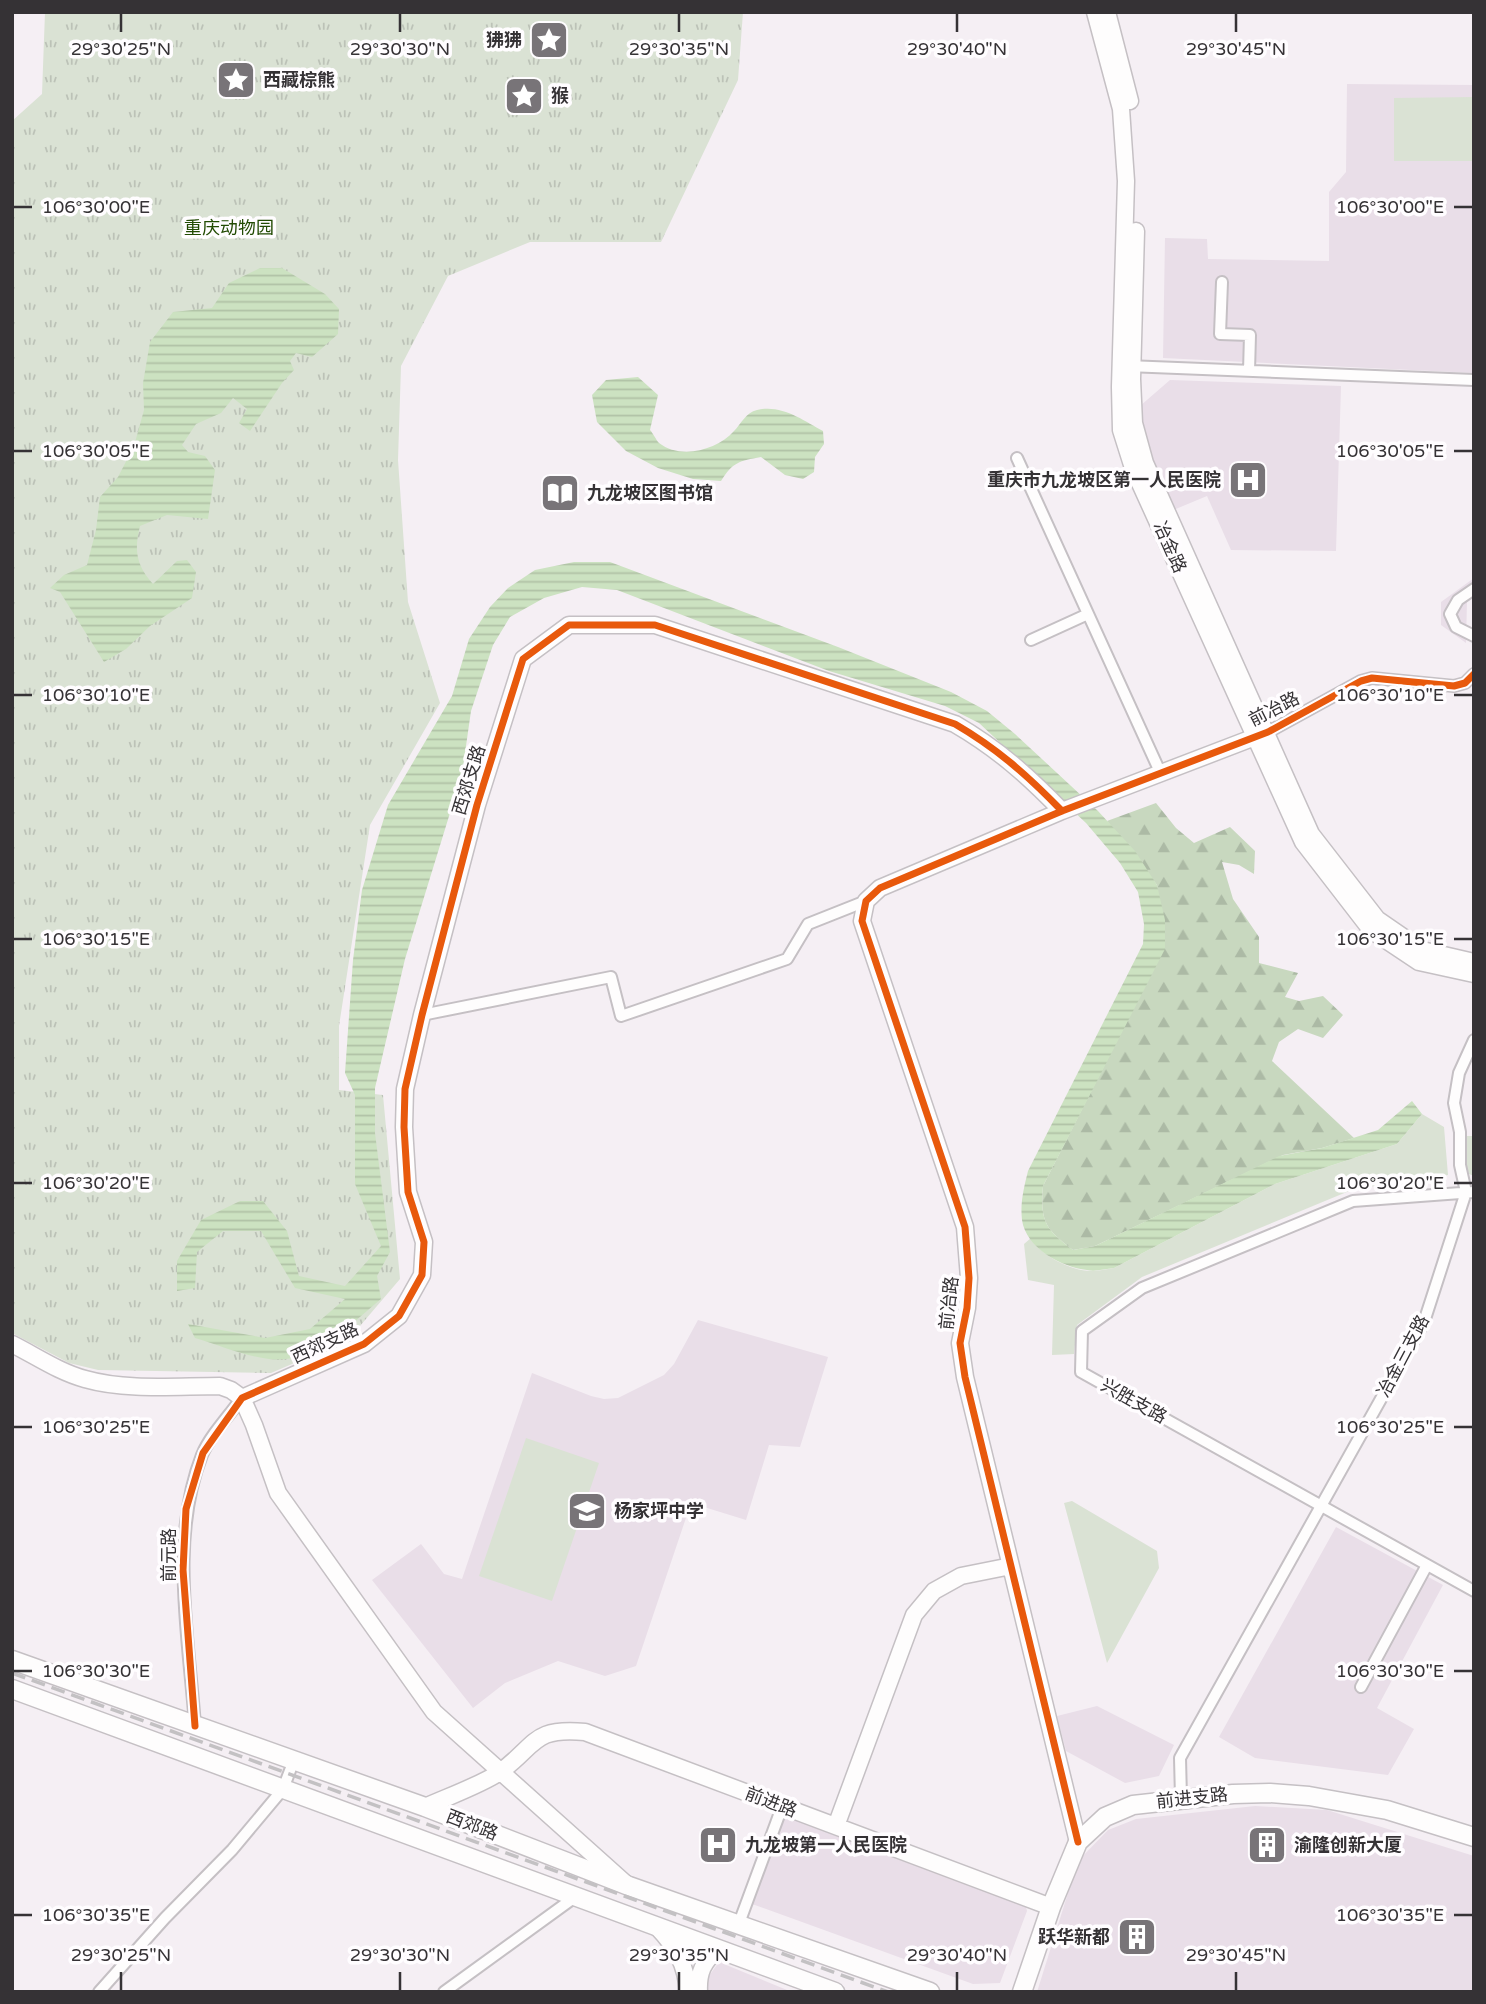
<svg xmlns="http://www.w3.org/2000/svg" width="1486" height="2004" viewBox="0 0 1486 2004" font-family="'Varela Round','Noto Sans SC',sans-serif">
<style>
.built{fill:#e9dee8}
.grass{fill:url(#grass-tufts)}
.forest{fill:url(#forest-firs)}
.garden{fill:#dae2d4}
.water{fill:url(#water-rules)}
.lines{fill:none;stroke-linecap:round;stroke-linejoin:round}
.street-casing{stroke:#c5c0c4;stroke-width:14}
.secondary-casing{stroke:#c5c0c4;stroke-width:19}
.primary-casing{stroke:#c5c0c4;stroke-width:21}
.street{stroke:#fefdfd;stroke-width:10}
.secondary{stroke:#fefdfd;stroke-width:16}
.primary{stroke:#fefdfd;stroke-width:18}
.rail{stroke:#c3c1c3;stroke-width:3.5;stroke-dasharray:14 7;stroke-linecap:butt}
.cycleway-casing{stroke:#fffdff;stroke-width:11}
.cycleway{stroke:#e8590c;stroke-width:7}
.ticks{fill:none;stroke:#353235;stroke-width:2.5}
.labels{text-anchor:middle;stroke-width:7;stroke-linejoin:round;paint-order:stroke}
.poi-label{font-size:18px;font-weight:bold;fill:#353235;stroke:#fffdff;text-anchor:start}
.park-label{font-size:18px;fill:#224b03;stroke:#fffdff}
.street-label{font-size:18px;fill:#353235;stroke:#fffdff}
.ticks-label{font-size:18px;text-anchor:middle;fill:#353235;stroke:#fffdff;stroke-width:7;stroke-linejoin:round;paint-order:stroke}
</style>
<defs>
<pattern id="grass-tufts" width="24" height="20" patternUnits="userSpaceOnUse" patternTransform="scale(1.75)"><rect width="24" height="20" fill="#dae2d4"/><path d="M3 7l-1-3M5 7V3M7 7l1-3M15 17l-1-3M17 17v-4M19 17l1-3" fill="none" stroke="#bcc2b7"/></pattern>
<pattern id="forest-firs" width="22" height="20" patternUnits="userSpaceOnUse" patternTransform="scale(1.75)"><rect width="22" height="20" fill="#c8d8bf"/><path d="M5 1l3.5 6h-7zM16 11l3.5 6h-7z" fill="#acbaa5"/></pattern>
<pattern id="water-rules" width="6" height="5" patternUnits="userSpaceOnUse" patternTransform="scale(1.75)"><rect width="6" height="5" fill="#cce2c1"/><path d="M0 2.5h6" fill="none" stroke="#b0c2a6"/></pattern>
</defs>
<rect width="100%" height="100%" fill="#f5eff4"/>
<path class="built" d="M1347,84l127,1v288l-311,-15 2,-120 42,1 1,20 121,2v-69l17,-20z
M1170,380l171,6 -5,165 -105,-1 -24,-54 -36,15 -21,-48 -9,-42 -1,-15z
M1474,578v17l-7,6 -1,42 -25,-18v-23z
M698,1320l130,37 -28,90 -31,-2 -23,75 -55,-17 -55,163 -31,10 -47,-15 -53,22 -32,25 -101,-128 49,-36 23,30 18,5 70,-206 59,23 13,3 14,-1 46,-23 10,-11z
M1336,1527l107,58 -66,123 37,21 -26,46 -133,-17 -36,-21z
M1097,1706l77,39 -15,31 -34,7 -59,-32 -9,-35z
M1255,1806l72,4 147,46v136h-437l41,-131 30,-31 28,-11z
M786,1812l239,91 2,8 -27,72 -27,1 -221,-80z
M719,1962l73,30h-85l-1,-12z"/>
<path class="grass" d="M45,12h698l-5,68 -77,162h-131l-82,34 -47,90 -3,94 10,142 32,101 -70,122 -31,201v64l44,5 17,184 -52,61 -77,33 -173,-3 -29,-7 -57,-30v-1212l30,-27z"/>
<path class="forest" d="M1156,803l20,25 18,15 36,-16 25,24 -1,23 -15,-9 -17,-3 11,37 26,38v26l39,10 -13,24 14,4 24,-5 20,19 -20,23 -25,-9 -19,13 -7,19 82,77 -32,10 -39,7 -188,91 -22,4c-28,-21 -33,-29 -30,-64l121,-238 -7,-63 -50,-64z"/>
<path class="garden" d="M1474,97v64h-80v-63z
M1422,1114l22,13 4,48 -94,14 -212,88 -65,48 -3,29 -22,1 2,-70 -26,-5 -4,-36 7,-6c9,17 40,33 60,33 7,0 15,-2 23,-3l161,-84 122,-40z
M1467,1136h7v40l-5,-2 -3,-9z
M526,1438l73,25 -47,138 -73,-25z
M1072,1501l85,50 2,17 -52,95 -43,-160z"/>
<path class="water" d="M260,268h22l43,26 14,15 -1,25 -26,23 -16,-4 -6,8 4,9 -12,13 -32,48 -11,-8 8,-14 -14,-11 -12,15 -25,11 -14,21 6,7 17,4 10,14 -7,49 -41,-4 -27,11c-6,24 -4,39 13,58l24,-23 10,-1 9,12 -4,26 -42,28 -24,23 -22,13 -44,-70 -10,-4 14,-13 23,-10 9,-35 4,-33 18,-20 16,-31 10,-36 -1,-27 7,-41 23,-30 39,-4 17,-25z
M638,377l20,18 -8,35c3,3 6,10 9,13 22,17 58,7 75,-12 7,-7 12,-19 23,-21 24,-6 46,10 66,21l1,13 -9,13 -1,15 -11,7 -18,-4 -24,-18c-22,4 -28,5 -40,24l-28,-2 -35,-11 -32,-17 -29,-29 -5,-27 14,-15z
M574,562h36l228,85 113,45 36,19 28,23 83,77 37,40 22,34 8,35v29l-122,237c-3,35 2,43 30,64l22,-4 184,-90 43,-8 56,-18 34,-29 10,13 -25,30 -122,40 -161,84c-9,1 -19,4 -27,2 -26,-3 -61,-22 -65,-50 -2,-17 2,-33 6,-49l115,-227 1,-20 -6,-32 -18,-29 -34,-40 -107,-100 -34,-17 -116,-35 -212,-81 -35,-3 -38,11 -34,19 -17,28 -22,66 -9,63 -57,185 -30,129v45l15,119 -13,24 4,23c-30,25 -70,66 -112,60 -25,-3 -50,-14 -74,-21l-7,-14 77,14 45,-9 35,-30 -50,-11 -34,-57h-38l-26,21 -2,36 -18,3v-30l24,-41 39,-19h23l24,30 12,45 46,10 36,-40 -26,-62v-89l-10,-22 8,-113 9,-70 26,-85 64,-109 17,-57 21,-32 18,-19 27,-18z"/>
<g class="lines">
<g class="street-casing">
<path id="street" d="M1222,282l-2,52 30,1 -1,36
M1127,366l347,14
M1017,458l144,316
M1474,589l-16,11 -8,14 6,13 18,9
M1031,640l57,-26
M1268,732l93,-51 11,-3 82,8 11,-3 9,-9
M422,1015l189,-38 10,39 166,-57 21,-35 58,-23
M1474,1192l-121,9 -211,87 -60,43 -1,41 393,219
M1361,1687l66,-122
M195,1726c-6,-88 -26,-187 7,-271 7,-18 28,-41 40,-57
M1181,1798l-1,-40 244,-436 42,-130 -6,-27v-33l-6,-29 5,-30 15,-33
M738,1926l44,-119
M99,1992l66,-74 67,-68 51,-61 11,-29
M444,1992l131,-95"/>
</g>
<g class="secondary-casing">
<path id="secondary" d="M1095,12l26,97 5,72 -6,206 1,43 12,38 170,374 68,88 48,32 55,12
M1107,12l23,89
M1136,231l-4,148 2,44 11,40 166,371 66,85 45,31 52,12
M12,1344c24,12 47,28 73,35 42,12 91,7 135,7l11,4 11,8 12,27 24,68 156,219 191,171
M242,1398l122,-54 35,-28 23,-41 2,-33 -16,-50 -4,-65 1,-38 17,-74 55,-210 46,-146 46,-34h86l300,99c43,25 73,52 107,87
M425,1807c22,-10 56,-22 75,-35 37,-27 32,-45 85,-40l466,175
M836,1826l78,-211 20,-24 27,-15 50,-10
M1078,1842l-113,-465 -5,-34 7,-35 2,-30 -4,-51 -103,-306 4,-20 14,-13 182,-77 206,-79
M657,1927c19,20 29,37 31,65
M699,1992c-1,-19 4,-31 19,-42"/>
</g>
<g class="primary-casing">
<path id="primary" d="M12,1660l413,147 204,79 301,106
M12,1689l823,303
M1022,1992l29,-85 27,-65 27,-25 28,-12 100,-11 37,-1 39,3 78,14 87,27"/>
</g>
<use href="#street" class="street"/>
<use href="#secondary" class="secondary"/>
<use href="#primary" class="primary"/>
<path class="rail" d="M12,1673l876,319"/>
<g class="cycleway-casing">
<path id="cycleway" d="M195,1726l-12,-156 3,-61 17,-56 39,-55 122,-54 35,-28 23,-41 2,-33 -16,-50 -4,-65 1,-38 17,-74 55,-210 46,-146 46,-34h86l300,99c43,25 73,52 107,87
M1078,1842l-113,-465 -5,-34 7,-35 2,-30 -4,-51 -103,-306 4,-20 14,-13 182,-77 206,-79 93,-51 11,-3 82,8 11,-3 9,-9"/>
</g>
<use href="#cycleway" class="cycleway"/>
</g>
<path class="ticks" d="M121,14v18M400,14v18M679,14v18M957,14v18M1236,14v18M14,207h18M1454,207h18M14,451h18M1454,451h18M14,695h18M1454,695h18M14,939h18M1454,939h18M14,1183h18M1454,1183h18M14,1427h18M1454,1427h18M14,1671h18M1454,1671h18M14,1915h18M1454,1915h18M121,1972v18M400,1972v18M679,1972v18M957,1972v18M1236,1972v18"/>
<defs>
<g id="sight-square" transform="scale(2.0125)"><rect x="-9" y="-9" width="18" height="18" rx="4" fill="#787478" stroke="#fffdff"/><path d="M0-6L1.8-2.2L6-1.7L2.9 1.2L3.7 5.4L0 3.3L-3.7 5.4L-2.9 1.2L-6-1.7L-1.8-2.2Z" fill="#fff"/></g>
<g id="hospital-square" transform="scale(2.0125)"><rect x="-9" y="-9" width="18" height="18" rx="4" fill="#787478" stroke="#fffdff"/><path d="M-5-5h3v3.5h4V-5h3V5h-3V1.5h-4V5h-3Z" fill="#fff"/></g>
<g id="library-square" transform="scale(2.0125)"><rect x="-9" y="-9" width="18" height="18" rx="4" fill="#787478" stroke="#fffdff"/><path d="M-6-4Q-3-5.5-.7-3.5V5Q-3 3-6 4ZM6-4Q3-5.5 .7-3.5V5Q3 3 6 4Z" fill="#fff"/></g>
<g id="school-square" transform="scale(2.0125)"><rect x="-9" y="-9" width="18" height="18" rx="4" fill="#787478" stroke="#fffdff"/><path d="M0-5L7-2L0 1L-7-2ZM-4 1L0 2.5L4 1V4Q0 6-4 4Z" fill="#fff"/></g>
<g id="building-square" transform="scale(2.0125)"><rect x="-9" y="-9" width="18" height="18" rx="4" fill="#787478" stroke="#fffdff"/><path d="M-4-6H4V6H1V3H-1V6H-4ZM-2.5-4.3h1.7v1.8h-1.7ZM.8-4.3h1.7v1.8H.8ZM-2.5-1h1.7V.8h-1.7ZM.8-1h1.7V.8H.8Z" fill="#fff"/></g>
</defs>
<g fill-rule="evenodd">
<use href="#sight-square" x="549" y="40"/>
<use href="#sight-square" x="236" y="80"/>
<use href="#sight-square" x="524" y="96"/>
<use href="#hospital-square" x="1248" y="480"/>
<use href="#library-square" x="560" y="493"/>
<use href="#school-square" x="587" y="1511"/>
<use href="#hospital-square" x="718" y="1845"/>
<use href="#building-square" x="1267" y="1845"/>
<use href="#building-square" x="1137" y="1937"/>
</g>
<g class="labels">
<g class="poi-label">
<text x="522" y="46" text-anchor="end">狒狒</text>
<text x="263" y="86">西藏棕熊</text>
<text x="551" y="102">猴</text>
<text x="1221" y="486" text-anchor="end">重庆市九龙坡区第一人民医院</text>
<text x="587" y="499">九龙坡区图书馆</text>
<text x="614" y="1517">杨家坪中学</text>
<text x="745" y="1851">九龙坡第一人民医院</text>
<text x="1294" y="1851">渝隆创新大厦</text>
<text x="1110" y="1943" text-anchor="end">跃华新都</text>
</g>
<g class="park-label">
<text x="229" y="234">重庆动物园</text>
</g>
<g class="street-label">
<text transform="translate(1170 547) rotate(66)" y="6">冶金路</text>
<text transform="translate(1274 709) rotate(-27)" y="6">前冶路</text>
<text transform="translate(469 780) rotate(-73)" y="6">西郊支路</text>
<text transform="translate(949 1303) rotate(-84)" y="6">前冶路</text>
<text transform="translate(325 1343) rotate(-25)" y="6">西郊支路</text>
<text transform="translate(1403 1356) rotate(-62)" y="6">冶金三支路</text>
<text transform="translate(1134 1401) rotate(29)" y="6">兴胜支路</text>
<text transform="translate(169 1555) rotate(-90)" y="6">前元路</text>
<text transform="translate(1192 1798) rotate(-6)" y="6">前进支路</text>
<text transform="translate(771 1802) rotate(21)" y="6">前进路</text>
<text transform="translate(472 1825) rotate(21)" y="6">西郊路</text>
</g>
</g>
<g class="ticks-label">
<text x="121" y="55">29°30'25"N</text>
<text x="400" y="55">29°30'30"N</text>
<text x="679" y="55">29°30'35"N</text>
<text x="957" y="55">29°30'40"N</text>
<text x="1236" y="55">29°30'45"N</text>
<text x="1390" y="213">106°30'00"E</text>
<text x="96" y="213">106°30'00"E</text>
<text x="96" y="457">106°30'05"E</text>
<text x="1390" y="457">106°30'05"E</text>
<text x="96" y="701">106°30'10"E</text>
<text x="1390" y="701">106°30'10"E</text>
<text x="1390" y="945">106°30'15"E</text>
<text x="96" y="945">106°30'15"E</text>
<text x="1390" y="1189">106°30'20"E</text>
<text x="96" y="1189">106°30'20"E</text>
<text x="1390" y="1433">106°30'25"E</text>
<text x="96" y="1433">106°30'25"E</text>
<text x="1390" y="1677">106°30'30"E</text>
<text x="96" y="1677">106°30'30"E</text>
<text x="96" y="1921">106°30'35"E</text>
<text x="1390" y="1921">106°30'35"E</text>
<text x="121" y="1961">29°30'25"N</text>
<text x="400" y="1961">29°30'30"N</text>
<text x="679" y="1961">29°30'35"N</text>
<text x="957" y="1961">29°30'40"N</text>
<text x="1236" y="1961">29°30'45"N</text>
</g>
<rect width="1486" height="2004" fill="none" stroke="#353235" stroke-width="28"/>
</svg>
